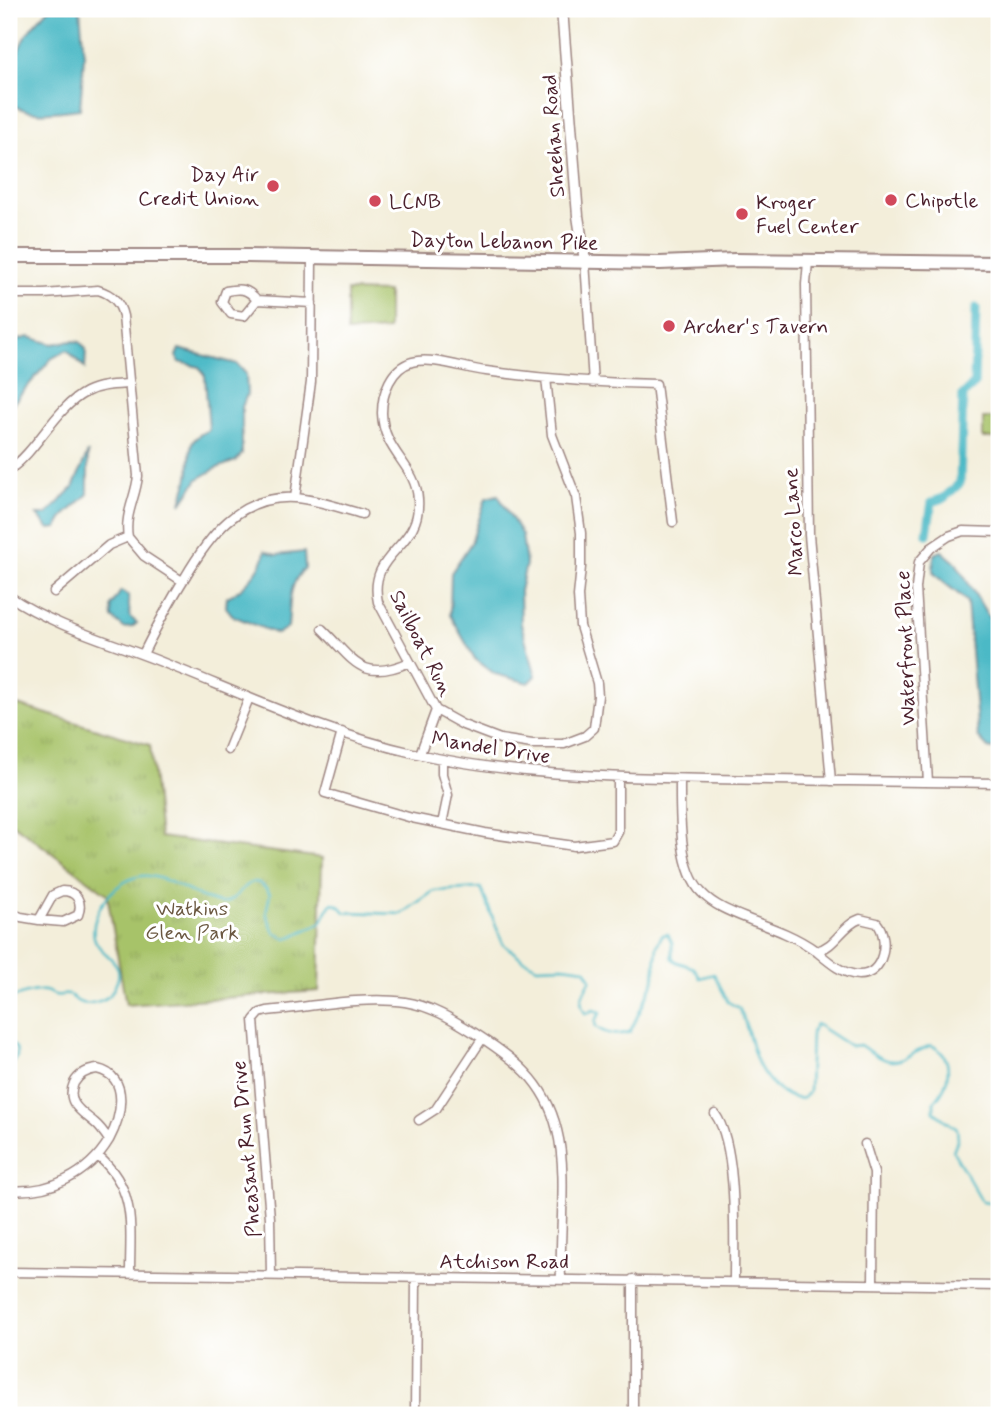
<svg xmlns="http://www.w3.org/2000/svg" width="1008" height="1424" viewBox="0 0 1008 1424" font-family="Mynerve,sans-serif">
<style>
.green{fill:#a7c369;stroke:#78714a;stroke-width:2}
.park{fill:url(#park-tufts);stroke:#78714a;stroke-width:2}
.water{fill:#4cb9c6;stroke:#4b6c78;stroke-width:2}
.lines{fill:none;stroke-linecap:round;stroke-linejoin:round}
.stream{stroke:#4cb9c6;stroke-width:2.5}
.canal{stroke:#4cb9c6;stroke-width:9}
.minor-casing{stroke:#9e8682;stroke-width:11}
.tertiary-casing{stroke:#9e8682;stroke-width:13}
.primary-casing{stroke:#9e8682;stroke-width:16}
.minor{stroke:#fff;stroke-width:8}
.tertiary{stroke:#fff;stroke-width:10}
.primary{stroke:#fff;stroke-width:12}
.poi-dot{fill:#d1495b;stroke:#fff;stroke-width:2.5}
.labels{text-anchor:middle;stroke-width:6;stroke-linejoin:round;paint-order:stroke}
.street-label{font-size:21px;fill:#4a1f2b;stroke:#fff}
.poi-label{font-size:21px;fill:#4a1f2b;stroke:#fff;text-anchor:start}
.park-label{font-size:21px;fill:#6b5841;stroke:#fff}
</style>
<defs>
<pattern id="park-tufts" width="24" height="20" patternUnits="userSpaceOnUse" patternTransform="scale(1.75)"><rect width="24" height="20" fill="#a7c369"/><path d="M3 7l-1-3M5 7V3M7 7l1-3M15 17l-1-3M17 17v-4M19 17l1-3" fill="none" stroke="#91a75b"/></pattern>
</defs>
<rect width="100%" height="100%" fill="#fff"/>
<filter id="ink" filterUnits="userSpaceOnUse"><feTurbulence type="fractalNoise" baseFrequency=".0143" numOctaves="2"/><feDisplacementMap in="SourceGraphic" scale="14" xChannelSelector="R" yChannelSelector="G"/><feConvolveMatrix kernelMatrix="1 2 1 2 8 2 1 2 1" color-interpolation-filters="sRGB"/></filter>
<filter id="wash" filterUnits="userSpaceOnUse"><feTurbulence type="fractalNoise" baseFrequency=".00686" numOctaves="4" result="noise"/><feDisplacementMap in="SourceGraphic" scale="28" xChannelSelector="R" yChannelSelector="G"/><feGaussianBlur stdDeviation="1.57" result="paint"/><feColorMatrix in="noise" values="0 0 0 0 0 0 0 0 0 0 0 0 0 0 0 0 0 1.4 0 .05"/><feComposite in="paint" operator="in"/></filter>
<g filter="url(#wash)">
<rect width="100%" height="100%" fill="#f3eeda"/>
<path class="green" d="M347,291l41,1v38l-41,2z"/>
<path class="park" d="M983,418h16v20h-16z
M11,703l139,42 10,92 162,21 -3,133 -193,14 -19,-111 -98,-73v-113z"/>
<path class="water" d="M49,9h31l4,47 -4,53c-21,2 -46,8 -65,-3 -15,-10 3,-60 12,-72 6,-9 14,-17 22,-25z
M29,337l23,7 20,-3 8,1 6,7 -1,19 -18,-18 -16,9 -42,49v-66z
M179,349l58,15 9,10 1,20 -5,13v47l-6,7 -19,7 -19,11 -17,25c2,-11 7,-22 8,-33 3,-21 -4,-31 20,-41l-4,-54 -6,-9 -20,-5 -3,-6z
M88,452v42l-24,22 -7,12 -8,1 -12,-14h9l27,-27z
M498,495l24,40 4,29 -6,27 1,33 15,52 -7,7 -34,-9 -20,-15 -25,-44 1,-42 20,-30 15,-45z
M265,551l11,4 28,-3 1,16c-17,15 -15,37 -17,59l-11,7 -44,-18 -7,-9 1,-10c15,-6 37,-29 38,-46z
M942,551l14,12 43,71v116l-11,-2 -10,-11 -11,-135c-11,-12 -24,-18 -34,-30l1,-18z
M121,591l7,4 2,22 7,6 -5,4 -8,1 -12,-10 -1,-12z"/>
<g class="lines">
<path class="stream" d="M9,999c11,-4 24,-9 36,-8 4,1 7,3 10,4 6,1 10,-2 16,1 3,2 5,5 8,6 8,4 24,-1 30,-6 3,-3 4,-7 6,-10 14,-26 -17,-30 -21,-49 -5,-28 27,-64 55,-61 25,3 45,22 70,27 21,4 29,-42 51,-9l-4,19 8,19 12,7 35,-16 9,-18 3,-2 7,3 5,6 56,2 33,-23 47,-3 22,56 21,16 13,7 26,-1 22,3 6,10c-7,13 -15,22 -5,35l7,-4 8,2 -6,9 1,6c12,8 20,9 34,5l24,-51 3,-35 5,-11 6,-1 4,9v15l5,4 17,6 6,10 14,-4 14,28 11,6c16,32 10,61 43,84 7,4 13,8 21,6l6,-6 2,-58 5,-10 34,22 10,-1c37,26 35,16 71,0 25,12 19,40 3,57v10l23,17 1,9 -5,13 29,51 17,2
M9,1042l7,6 1,8 -8,12"/>
<path class="canal" d="M927,534l5,-32 12,-4 16,-15 3,-88 11,-11 2,-76"/>
</g>
</g>
<g filter="url(#ink)">
<g class="lines">
<g class="minor-casing">
<path id="minor" d="M585,261l8,122
M808,262l-2,22 3,251 22,246
M9,294h35l54,-4c14,4 22,12 25,26l15,160c-2,21 -14,39 -10,61l16,19 38,25
M257,300l-13,16 -13,-2 -9,-12 4,-11c14,-3 21,-3 31,9l55,3
M546,378l6,57 24,62 5,36v34l-3,29 2,30 17,57 1,13 -4,32 -9,8 -21,8h-32l-32,-5 -37,-14 -27,-15 -58,-108c-11,-51 44,-53 40,-103 -2,-34 -35,-47 -36,-86 0,-20 9,-45 30,-51 20,-6 54,7 74,9 57,8 113,12 170,13l17,138
M9,470c29,-20 46,-62 77,-78 14,-7 29,-7 44,-8
M295,498l16,-116 1,-124
M54,592l55,-47 19,-8
M9,596c47,32 107,47 160,69 80,32 160,69 244,88 101,23 192,24 295,26 97,2 194,3 291,4
M322,629c33,32 39,54 88,33
M143,654c13,-26 26,-51 41,-75 25,-43 55,-84 110,-81 22,1 46,10 68,16
M342,732l-17,61 87,25 73,15 89,13 39,-5 5,-9v-54
M228,750l21,-52
M420,754l16,-44
M680,779c0,32 -2,90 22,114 13,14 34,21 51,28 22,8 44,16 63,30
M928,782l-12,-194 3,-26 12,-14 18,-12 14,-5 36,1
M442,824l6,-29 -6,-21v-15
M62,891c15,0 21,11 16,24l-15,7 -24,-2 14,-25z
M9,912l12,5 18,3
M860,919l17,4c13,16 7,52 -18,52 -17,-1 -30,-13 -43,-24 20,-4 26,-26 44,-32z
M97,1069c34,7 24,49 12,71 -4,-6 -8,-12 -14,-17 -13,-11 -30,-20 -21,-40 5,-9 14,-13 23,-14z
M715,1114c23,31 19,127 19,166
M419,1120l17,-11 46,-70
M865,1144l9,29 -1,110
M99,1157c38,33 31,71 31,116
M9,1190c40,4 79,-15 100,-50
M9,1272l990,14
M271,1275l-1,-57 -16,-198 6,-7 7,-2c43,-4 96,-15 138,-9 26,4 47,17 68,30 40,26 72,48 84,98 11,42 2,104 4,149
M633,1279v136
M415,1415l1,-137"/>
</g>
<g class="tertiary-casing">
<path id="tertiary" d="M562,9l16,207 7,45"/>
</g>
<g class="primary-casing">
<path id="primary" d="M9,256h238l413,7 75,-3 264,3"/>
</g>
<use href="#minor" class="minor"/>
<use href="#tertiary" class="tertiary"/>
<use href="#primary" class="primary"/>
</g>
</g>
<g class="poi-dot">
<circle cx="273" cy="186" r="7"/>
<circle cx="891" cy="200" r="7"/>
<circle cx="375" cy="201" r="7"/>
<circle cx="742" cy="214" r="7"/>
<circle cx="669" cy="326" r="7"/>
</g>
<g class="labels">
<g class="street-label">
<text transform="translate(553 136) rotate(-94)" y="7">Sheehan Road</text>
<text transform="translate(504 241) rotate(1)" y="7">Dayton Lebanon Pike</text>
<text transform="translate(793 522) rotate(-93)" y="7">Marco Lane</text>
<text transform="translate(422 643) rotate(63)" y="7">Sailboat Run</text>
<text transform="translate(905 648) rotate(-92)" y="7">Waterfront Place</text>
<text transform="translate(491 747) rotate(9)" y="7">Mandel Drive</text>
<text transform="translate(246 1149) rotate(-95)" y="7">Pheasant Run Drive</text>
<text x="504" y="1268">Atchison Road</text>
</g>
<g class="poi-label">
<text x="259" y="181" text-anchor="end">Day Air<tspan x="259" dy="24">Credit Union</tspan></text>
<text x="905" y="207">Chipotle</text>
<text x="389" y="208">LCNB</text>
<text x="756" y="209">Kroger<tspan x="756" dy="24">Fuel Center</tspan></text>
<text x="683" y="333">Archer's Tavern</text>
</g>
<g class="park-label">
<text x="192" y="915">Watkins<tspan x="192" dy="24">Glen Park</tspan></text>
</g>
</g>
<rect width="1008" height="1424" fill="none" stroke="#fff" stroke-width="35"/>
</svg>
